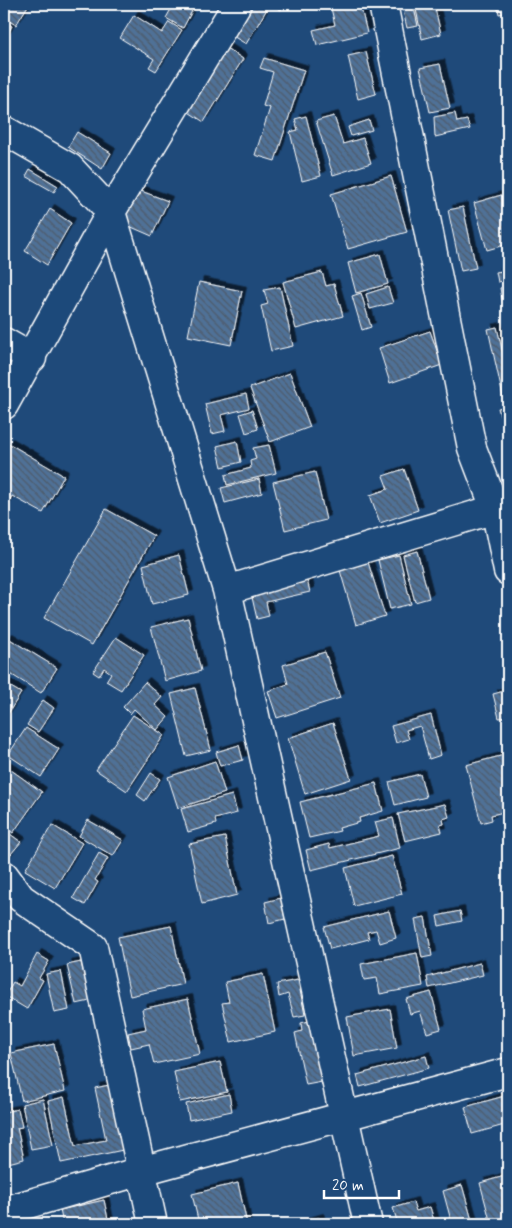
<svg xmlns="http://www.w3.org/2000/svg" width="512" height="1228" viewBox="0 0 512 1228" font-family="Mynerve,sans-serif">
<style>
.building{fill:url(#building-back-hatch);stroke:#fff;filter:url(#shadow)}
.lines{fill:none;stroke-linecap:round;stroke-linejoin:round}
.minor-casing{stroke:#fff;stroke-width:31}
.minor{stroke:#1f4a7a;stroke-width:28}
</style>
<defs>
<pattern id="building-back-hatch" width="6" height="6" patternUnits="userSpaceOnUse" patternTransform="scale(1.25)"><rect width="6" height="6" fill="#507197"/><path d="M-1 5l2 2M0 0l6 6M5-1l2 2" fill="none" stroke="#4e5b6a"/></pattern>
<filter id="shadow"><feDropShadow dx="4.5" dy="-4.5" stdDeviation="0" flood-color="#0009"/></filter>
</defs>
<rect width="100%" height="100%" fill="#1f4a7a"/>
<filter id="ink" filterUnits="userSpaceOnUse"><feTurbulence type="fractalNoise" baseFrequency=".02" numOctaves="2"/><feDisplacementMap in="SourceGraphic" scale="10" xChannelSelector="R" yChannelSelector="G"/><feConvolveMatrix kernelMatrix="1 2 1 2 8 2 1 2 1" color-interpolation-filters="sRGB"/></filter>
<g filter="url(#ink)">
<path class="building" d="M4,4h25l-13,21 -12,-7z
M174,4h6l12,7 -9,17 -17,-10z
M250,4h20l-24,40 -15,-9z
M270,4h15l-4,6z
M330,4h30l7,29 -50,12 -4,-15 22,-5z
M413,4l5,22 -11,2 -5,-22z
M415,4h19l7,30 -19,5z
M497,4h11v8l-9,2z
M134,15l28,18 7,-11 13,8 -26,41 -7,-4 5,-8 -34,-21z
M4,21l8,5 -8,14z
M223,46l20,13 -39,63 -20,-13z
M366,52l10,42 -18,5 -10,-43z
M264,58l40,12 -29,91 -20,-6 15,-47 -7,-2 10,-34 -13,-4z
M440,64l10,44 -20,4 -10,-44z
M455,113l2,9 10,-2 3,9 -35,8 -1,-20z
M306,116l15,60 -19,5 -12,-49 8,-2 -3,-11z
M334,116l9,28 20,-6 8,25 -38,12 -17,-54z
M369,120l3,10 -21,6 -3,-9z
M77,132l34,21 -9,16 -34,-22z
M30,169l28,17 -4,6 -28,-16z
M391,176l16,56 -59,17 -17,-55z
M141,191l27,10 -16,35 -32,-14z
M508,193v51l-21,6 -13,-47z
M463,207l13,61 -15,3 -13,-61z
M50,209l21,14 -24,42 -22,-14z
M380,254l8,30 -32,9 -8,-30z
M508,270v10l-10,2 -2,-10z
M322,272l4,14 8,-2 9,32 -47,13 -13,-47z
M199,282l43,9 -11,54 -43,-9z
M508,286v17l-5,1 -3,-16z
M280,287l13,59 -22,5 -10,-45 7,-2 -4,-14z
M388,287l5,16 -23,6 -4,-15z
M361,293l10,34 -9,3 -10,-34z
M497,327l6,27 5,-2v44l-5,1 -15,-68z
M430,331l12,34 -52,18 -11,-35z
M290,373l20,54 -40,15 -20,-54z
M246,394l3,14 -28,7 4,16 -13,3 -7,-30z
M508,406v38l-10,-36z
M252,410l6,19 -12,4 -6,-19z
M237,441l4,21 -19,5 -5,-21z
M8,443l56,33 -21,37 -31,-17 -8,14v-59z
M269,445l7,28 -49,12 -2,-10 26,-7 -1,-7 6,-2 -3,-11z
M404,469l14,41 -38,13 -10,-28 18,-6 -5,-13z
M315,472l11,48 -41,10 -12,-48z
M259,479l3,14 -37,10 -4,-15z
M106,509l48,27 -62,109 -48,-27z
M417,551l12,47 -14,4 -12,-47z
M179,555l10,40 -37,9 -9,-39z
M399,555l12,49 -21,5 -12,-49z
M367,559l18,57 -29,9 -17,-58z
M307,580l3,12 -44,10 3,14 -12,3 -6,-26z
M188,618l13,53 -36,10 -14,-54z
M116,637l28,18 -23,35 -15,-9 5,-8 -7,-5 -5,8 -6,-4z
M8,638l49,30 -16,25 -37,-23v-26z
M325,652l15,46 -63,20 -9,-27 20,-7 -5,-19z
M145,682l17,15 -7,8 13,12 -11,13 -23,-21 -4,5 -7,-7z
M4,683l17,10 -17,27z
M195,688l16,62 -25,6 -15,-62z
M508,690v27l-9,1 -6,-24z
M43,700l11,8 -16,24 -11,-7z
M133,715l31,20 -37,56 -31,-21z
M431,715l10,40 -12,4 -9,-33 -14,4 3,9 -13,4 -5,-17z
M333,723l18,56 -46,15 -17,-56z
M26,728l33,21 -18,28 -33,-22z
M239,745l4,15 -23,6 -4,-14z
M508,754v57l-17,4 1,5 -11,3 -15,-58z
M215,761l10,32 -47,15 -10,-31z
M4,765l38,27 -29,41 -9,-7z
M151,773l9,6 -15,22 -8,-6z
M420,774l6,23 -31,8 -6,-23z
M376,783l7,28 -24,7 1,4 -21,6 1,3 -31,7 -9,-36z
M232,795l5,18 -22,6 1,5 -28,8 -7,-23z
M445,804l4,13 -6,2 1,5 -4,1 2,7 -37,9 -7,-27z
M393,818l7,30 -89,22 -5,-20 23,-6 1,4 49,-12 -4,-14z
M88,820l35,20 -10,16 -34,-20z
M52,825l30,18 -27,45 -30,-18z
M10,834l11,8 -16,19 -1,-19z
M225,837l12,58 -35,9 -13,-60z
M99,853l9,5 -13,22 3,2 -13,23 -12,-7z
M392,856l10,38 -48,12 -9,-38z
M281,898l4,21 -16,4 -4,-21z
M389,911l7,27 -16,5 -4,-13 -9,2 2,7 -39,10 -6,-22z
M460,911l2,10 -23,5 -2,-10z
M425,917l7,39 -10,2 -7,-39z
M171,926l12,58 -53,12 -12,-59z
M417,953l6,33 -43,8 -3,-16 -13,2 -3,-16z
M37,954l12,7 -10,17 4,2 -16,29 -22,-13 8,-14 7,4z
M81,962l9,39 -14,3 -9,-39z
M480,963l3,12 -54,13 -2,-11z
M61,971l8,39 -15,3 -8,-39z
M263,974l12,58 -44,10 -9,-39 7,-1 -4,-20z
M298,980l7,35 -11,2 -6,-23 -9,3 -2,-13z
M431,992l10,37 -14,4 -7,-22 -10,3 -4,-15z
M188,999l12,55 -46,10 -5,-20 -18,4 -3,-15 18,-4 -4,-20z
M390,1009l7,39 -43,8 -7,-39z
M309,1021l13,61 -16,3 -11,-52 7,-2 -1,-8z
M54,1044l11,47 -43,10 -11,-48z
M426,1056l3,12 -69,19 -3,-12z
M220,1062l7,30 -47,10 -6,-30z
M109,1085l14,65 -62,13 -13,-62 16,-4 11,49 31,-6 -11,-52z
M229,1094l3,17 -43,9 -3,-16z
M508,1095v29l-36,10 -7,-27z
M43,1099l10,46 -22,4 -9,-45z
M18,1109l4,18 -5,1 7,31 -20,5v-52z
M508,1175v49h-17l-11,-41z
M238,1183l9,41h-48l-7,-30z
M462,1185l11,39h-21l-9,-33z
M104,1200l5,24h-46l-3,-14z
M413,1202l3,9 14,-4 5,17h-37l-5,-16z
M319,1218l2,6h-23z"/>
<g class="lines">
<g class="minor-casing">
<path id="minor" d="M383,4l89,444 23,60 13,63
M4,130l66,38 41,44 116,378 141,634
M4,342l28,16
M4,405l107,-193 126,-208
M227,590l281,-85
M4,875l17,23 72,49 60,277
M4,1211l137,-40 367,-99"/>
</g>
<use href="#minor" class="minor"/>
</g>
</g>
<rect width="512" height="1228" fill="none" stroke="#1f4a7a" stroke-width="20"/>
<rect x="10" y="10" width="492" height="1208" fill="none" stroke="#fff" stroke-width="2" filter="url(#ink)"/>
<path d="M324 1190v8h75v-8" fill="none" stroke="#ffffff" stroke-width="2.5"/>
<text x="332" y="1190" font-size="15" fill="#ffffff" stroke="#1f4a7a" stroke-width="4" paint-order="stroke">20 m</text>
</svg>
